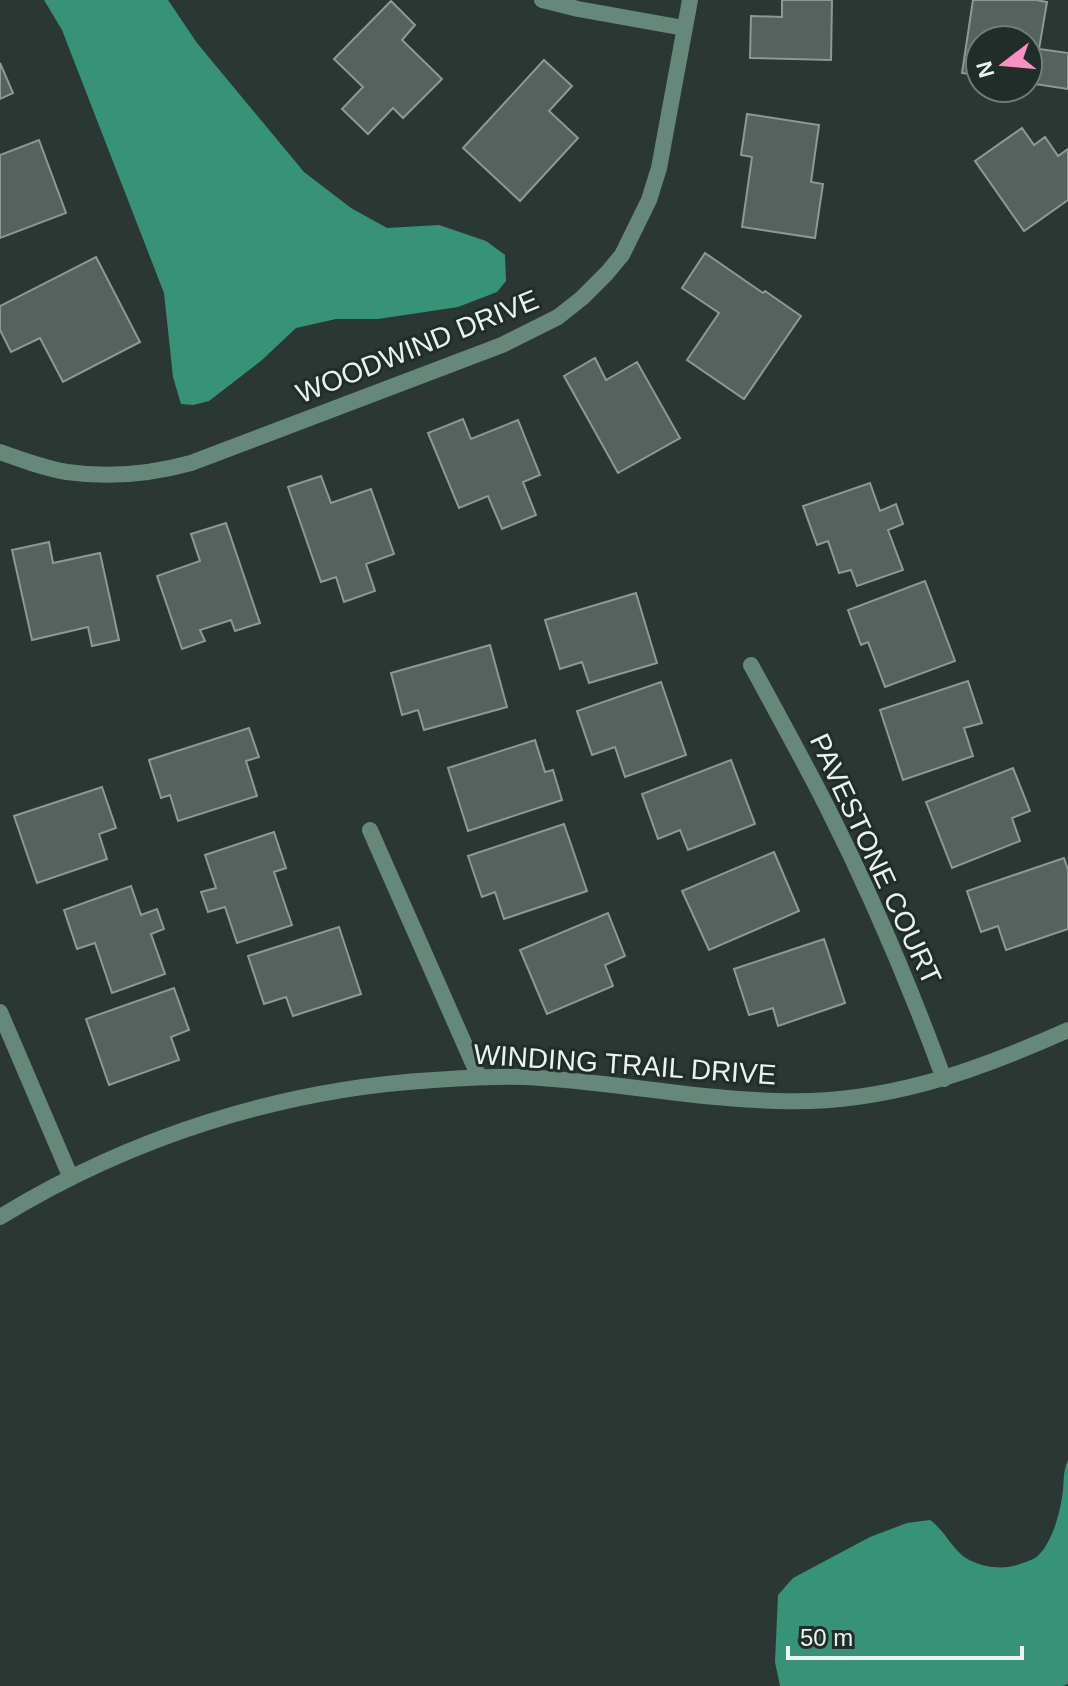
<svg xmlns="http://www.w3.org/2000/svg" width="1068" height="1686" viewBox="0 0 1068 1686" font-family="Arial,sans-serif">
<style>
.water{fill:#379377}
.building{fill:#55625d;stroke:#8c9a94;stroke-width:2}
.lines{fill:none;stroke-linecap:round;stroke-linejoin:round}
.minor{stroke:#65887b;stroke-width:16}
.labels{text-anchor:middle;stroke-width:6;stroke-linejoin:round;paint-order:stroke}
.street-label{font-size:28px;fill:#ebf2ef;stroke:#212d28}
</style>
<rect width="100%" height="100%" fill="#2b3732"/>
<path class="water" d="M44,0h124l29,43 107,129 47,36 36,20 52,-3 47,16 19,14 1,26 -9,11 -39,15 -80,12h-42l-40,9 -34,32 -53,41 -16,4 -12,-1 -8,-27 -9,-84 -102,-263z
M1068,1460v224l-5,2h-283l-5,-24 3,-67 15,-17 77,-41 37,-14 23,-3c17,12 24,35 44,42 12,6 31,7 43,3 5,-2 13,-4 18,-7 17,-12 26,-48 28,-68 1,-11 0,-19 5,-30z"/>
<path class="building" d="M782,0h50l-1,60 -81,-2 1,-42 31,1z
M973,0h63l11,2 -8,47 29,4v36l-40,-6v-43h-48v36l-18,-3z
M391,1l24,24 -13,15 40,39 -39,39 -10,-10 -25,26 -26,-25 21,-22 -29,-28z
M544,60l28,26 -23,25 29,27 -58,63 -57,-53z
M0,63l13,30 -13,6z
M747,114l72,11 -8,57 12,2 -8,54 -73,-11 10,-70 -11,-2z
M1022,128l12,17 11,-8 13,19 10,-7v51l-44,31 -49,-70z
M39,140l27,73 -66,25v-83z
M705,253l58,40 2,-2 36,25 -57,83 -57,-39 32,-47 -37,-25z
M96,257l44,85 -77,40 -23,-44 -29,14 -11,-22v-24z
M595,358l11,22 31,-18 43,76 -62,35 -54,-97z
M463,419l8,20 47,-19 22,55 -17,7 13,33 -34,14 -14,-33 -29,12 -31,-75z
M321,476l10,27 40,-14 23,65 -28,10 9,27 -31,11 -8,-25 -15,5 -33,-95z
M870,483l10,28 16,-7 7,20 -15,6 15,40 -46,16 -6,-16 -12,3 -11,-32 -11,4 -14,-39z
M226,523l34,100 -25,8 -4,-11 -31,10 5,11 -23,8 -25,-73 43,-15 -9,-27z
M49,542l4,21 47,-10 19,87 -27,6 -4,-19 -56,13 -20,-90z
M925,581l30,80 -70,26 -17,-45 -7,3 -13,-35z
M636,593l21,70 -68,20 -7,-21 -22,7 -15,-49z
M490,645l17,62 -83,23 -6,-20 -16,5 -11,-42z
M968,681l14,42 -18,5 9,28 -70,24 -23,-70z
M661,682l25,73 -61,22 -10,-30 -23,8 -15,-44z
M249,728l10,29 -13,4 11,35 -79,25 -8,-26 -9,3 -12,-38z
M535,740l10,32 8,-2 9,30 -94,31 -20,-63z
M731,760l24,64 -67,26 -8,-20 -22,9 -16,-45z
M1013,768l17,43 -18,7 8,23 -68,27 -26,-66z
M102,787l14,41 -17,6 8,25 -70,24 -23,-67z
M564,824l23,67 -83,28 -9,-27 -13,5 -14,-41z
M274,832l12,36 -12,4 18,53 -55,18 -12,-36 -17,5 -7,-20 15,-4 -11,-33z
M774,852l25,59 -90,39 -27,-59z
M1064,858l4,12v59l-62,21 -8,-24 -17,6 -14,-41z
M131,886l10,29 16,-6 7,20 -13,5 14,40 -53,19 -17,-50 -18,6 -13,-39z
M608,913l17,43 -20,9 8,21 -66,28 -27,-64z
M339,927l22,67 -68,22 -7,-19 -22,7 -16,-48z
M824,939l21,64 -67,23 -5,-18 -24,7 -15,-46z
M174,988l15,42 -18,7 8,23 -70,25 -23,-66z"/>
<g class="lines">
<path class="minor" d="M542,0l36,9 106,19
M0,452c22,8 44,16 67,20 42,6 84,2 124,-9l311,-118 56,-28 24,-19 25,-25 15,-18 27,-55 10,-32 31,-168
M751,665c25,46 51,93 75,140 45,89 84,181 118,274
M370,830l109,247
M0,1012l71,166
M0,1217c131,-80 281,-128 434,-137 30,-2 60,-4 90,-3 85,4 169,22 253,24 105,4 197,-29 291,-71"/>
</g>
<g class="labels">
<g class="street-label">
<text transform="translate(417 346) rotate(-22)" y="10">WOODWIND DRIVE</text>
<text transform="translate(876 859) rotate(65)" y="10">PAVESTONE COURT</text>
<text transform="translate(625 1064) rotate(4)" y="10">WINDING TRAIL DRIVE</text>
</g>
</g>
<g transform="translate(1004 64) rotate(254)"><circle r="38" fill="#212d28" stroke="#727c78" stroke-width="2"/>
<path d="M0-6L14 30L0 20L-14 30Z" fill="#fb8fc4"/>
<text y="-12" font-size="22" font-weight="bold" text-anchor="middle" fill="#ebf2ef">N</text>
</g>
<path d="M788 1646v12h234v-12" fill="none" stroke="#ebf2ef" stroke-width="4"/>
<text x="800" y="1646" font-size="24" fill="#ebf2ef" stroke="#212d28" stroke-width="6" paint-order="stroke">50 m</text>
</svg>
